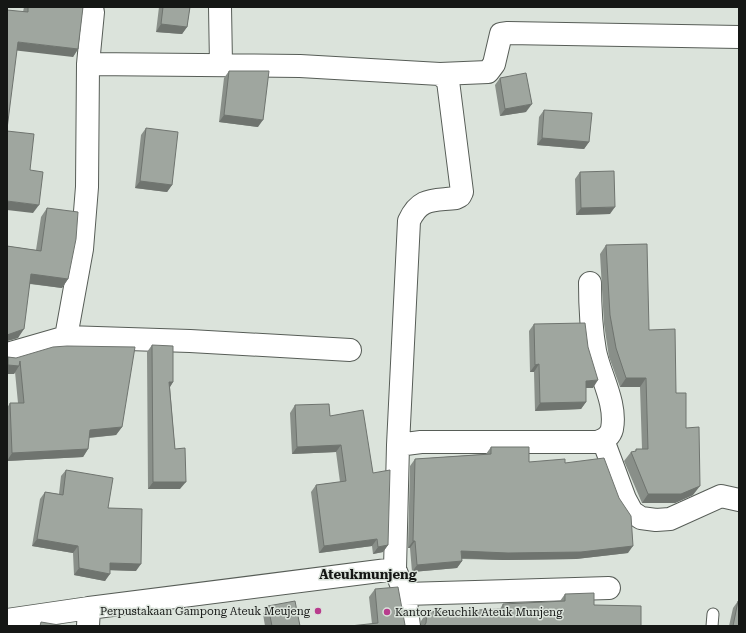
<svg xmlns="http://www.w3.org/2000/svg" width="746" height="633" viewBox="0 0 746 633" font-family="'Roboto Serif',serif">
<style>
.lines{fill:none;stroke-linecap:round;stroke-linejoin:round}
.service-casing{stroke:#575d57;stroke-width:13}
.minor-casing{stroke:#575d57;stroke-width:24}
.service{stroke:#fff;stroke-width:11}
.minor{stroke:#fff;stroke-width:22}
.wall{fill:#898f89}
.shaded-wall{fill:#6f746f}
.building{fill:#9fa69f;stroke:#6f746f}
.poi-dot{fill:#b83c8d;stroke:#dbe3db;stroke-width:1.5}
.labels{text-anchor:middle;stroke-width:3;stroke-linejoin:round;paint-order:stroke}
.poi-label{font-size:11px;fill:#151715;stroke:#dbe3db;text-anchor:end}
.quarter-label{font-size:13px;font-weight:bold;fill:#151715;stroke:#dbe3db}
</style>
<rect width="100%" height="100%" fill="#dbe3db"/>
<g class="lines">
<g class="service-casing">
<path id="service" d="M712,626l1,-12"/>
</g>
<g class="minor-casing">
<path id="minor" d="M220,7l1,57
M88,64l212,2 140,8 8,7 14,111 -2,4 -4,2c-23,3 -36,-1 -47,23l-11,224
M440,74l48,-2 6,-8 7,-30 7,-1 231,4
M66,337l16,-88 5,-62 1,-123 5,-52
M7,354l59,-17 124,4 160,9
M603,440l22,59 7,13 9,6 15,2 14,-1 51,-23 18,4
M395,569l3,-124 23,-3h176c7,-2 13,-5 15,-13 5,-26 -12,-53 -17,-78 -4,-23 -5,-45 -5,-68
M405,594l204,-6
M89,608l306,-39 10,25 4,32
M7,620l82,-12 -1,18"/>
</g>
<use href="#service" class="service"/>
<use href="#minor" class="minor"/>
</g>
<path class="wall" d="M24,7h59l-5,42 -5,8 -66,-47 16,2z
M159,7h31l-3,20 -5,7 -26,-2z
M229,71l29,56 -39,-5 5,-44z
M500,78l26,34 -26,4 -5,-31z
M544,110l45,32 -5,7 -47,-4 2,-28z
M146,128l26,57 -5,7 -32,-4 6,-53z
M580,172l30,42 -34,1 -1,-36z
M47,208l21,71 -6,9 -32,-4 -12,54 -11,3v-95l29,4 5,-33z
M606,245l43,85 27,63 10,35 7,67 -18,8h-33l-18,-42 7,-9h4l1,-3h6l-2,-62h-20l-11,-30 -5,-33 -4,-70z
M534,324l59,64h-7v14l-5,7 -46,2 -1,-39h-4l-1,-41z
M152,345l21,37 -3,5 5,62 5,40h-32l-1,-137z
M8,357l8,1 106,69 -6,8 -27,3 -1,11 -5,8 -76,4v-53l3,-5h8l-3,-31 -1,2h-7v-15z
M295,405l35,11 43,57 15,72 -5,7 -10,2 -1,-8 -53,7 -8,-61 5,-7 24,-3 -4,-30 -44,2 -2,-41z
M491,447l38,15 36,1 63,90 -52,6 -73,1 -41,-1v2l-5,7 -45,4 -2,-24h-2l2,-82 5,-7 71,-5z
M66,470l42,38 28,63 -26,-1 -5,11 -31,-6 -1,-22 -41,-7 8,-47 5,-7 14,2 2,-18z
M375,589l30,36 -33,-1 -3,-27z
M565,594l29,11 47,21h-220v-5l6,-9 73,-3 3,-5 57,-3z
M738,601l1,25h-10l4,-18z
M268,606l32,20h-35l-2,-12z"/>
<path class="shaded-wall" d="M161,24l26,3 -5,7 -26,-2z
M18,42l60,7 -5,8 -61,-7z
M532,104l-6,8 -26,4 5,-7z
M224,115l39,5 -5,7 -39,-5z
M542,138l47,4 -5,7 -47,-4z
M140,181l32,4 -5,7 -32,-4z
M7,201l32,4 -6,8 -26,-3z
M615,207l-5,7 -34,1 5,-7z
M31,274l37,5 -6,9 -37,-5z
M24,329l-6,9 -11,3v-6z
M539,364l-5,8h-4l5,-7z
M8,365l11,1 -5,8h-7v-7z
M626,378h20l-6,9h-20z
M598,380l-5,8h-12l5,-7z
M169,382h4l-5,8z
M586,402l-5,7 -46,2 5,-8z
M122,427l-6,8 -31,3 5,-8z
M341,445l-5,7 -44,2 5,-7z
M88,449l-5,8 -76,4 5,-8z
M153,482h33l-6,7h-32z
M700,486l-7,9 -18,8h-33l6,-9z
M37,539l41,7 -5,7 -41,-7z
M377,539l-5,7 -53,7 5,-7z
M413,541h2l-5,7h-2z
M388,545l-5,7 -10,2 5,-7z
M633,546l-5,7 -52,6 -73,1 -47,-2 5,-7z
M462,561l-5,7 -45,4 5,-7z
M110,563l31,1 -5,7 -31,-1z
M79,568l31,6 -5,7 -31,-6z"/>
<path class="building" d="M28,7h55l-5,42 -60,-7 -11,87v-119l21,2z
M163,7h27l-3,20 -26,-3z
M229,71h40l-6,49 -39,-5z
M526,73l6,31 -27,5 -5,-31z
M544,110l48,3 -3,29 -47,-4z
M146,128l32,4 -6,53 -32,-4z
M7,131l27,3 -4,36 13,2 -4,33 -32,-4z
M614,171l1,36 -34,1 -1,-36z
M47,208l31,4 -2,27 -8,40 -37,-5 -7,55 -17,6v-89l34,5z
M647,244l2,86 26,-1 1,64h10v35l13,-1 1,59 -19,8h-33l-17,-42 5,-1v-2h12l-2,-71h-20l-10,-30 -6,-33 -4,-70z
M585,323l3,24 10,33 -12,1v21l-46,1 -1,-39 -4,1 -1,-41z
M152,345l21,1v36h-4l6,67 10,-1 1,34h-33z
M67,346l68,1 -13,80 -32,3 -2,19 -76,4 -2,-50h14l-4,-42 -1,5 -11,-1v-8l8,1 37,-11z
M329,404l1,12 33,-6 10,63 17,-3 -2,75 -10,2 -1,-8 -53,7 -8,-61 30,-4 -5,-36 -44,2 -2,-42z
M491,447h38v15l36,-3v4l39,-5 15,40 12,18 2,30 -52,6 -73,1 -47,-2 1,10 -45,4 -2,-24h-2l2,-82 76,-5z
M66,470l47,8 -5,30 34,1 -1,55 -31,-1v11l-31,-6 -1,-22 -41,-7 8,-47 18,3z
M398,587l7,38 1,1h-56l28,-3 -3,-34z
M594,593v12l47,1v20h-217l2,-3 1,-11 76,-3v-5l62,-3v-7z
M295,601l5,25h-28l-4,-20z
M738,601h1v25h-6z
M41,622l24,4h-25z"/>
<g class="poi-dot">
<circle cx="318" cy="611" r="4"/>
<circle cx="387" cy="612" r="4"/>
</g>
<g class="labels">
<g class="poi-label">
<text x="310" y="615">Perpustakaan Gampong Ateuk Meujeng</text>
<text x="395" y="616" text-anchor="start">Kantor Keuchik Ateuk Munjeng</text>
</g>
<g class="quarter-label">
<text x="368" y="579">Ateukmunjeng</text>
</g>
</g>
<rect width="746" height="633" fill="none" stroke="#151715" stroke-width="16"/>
</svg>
